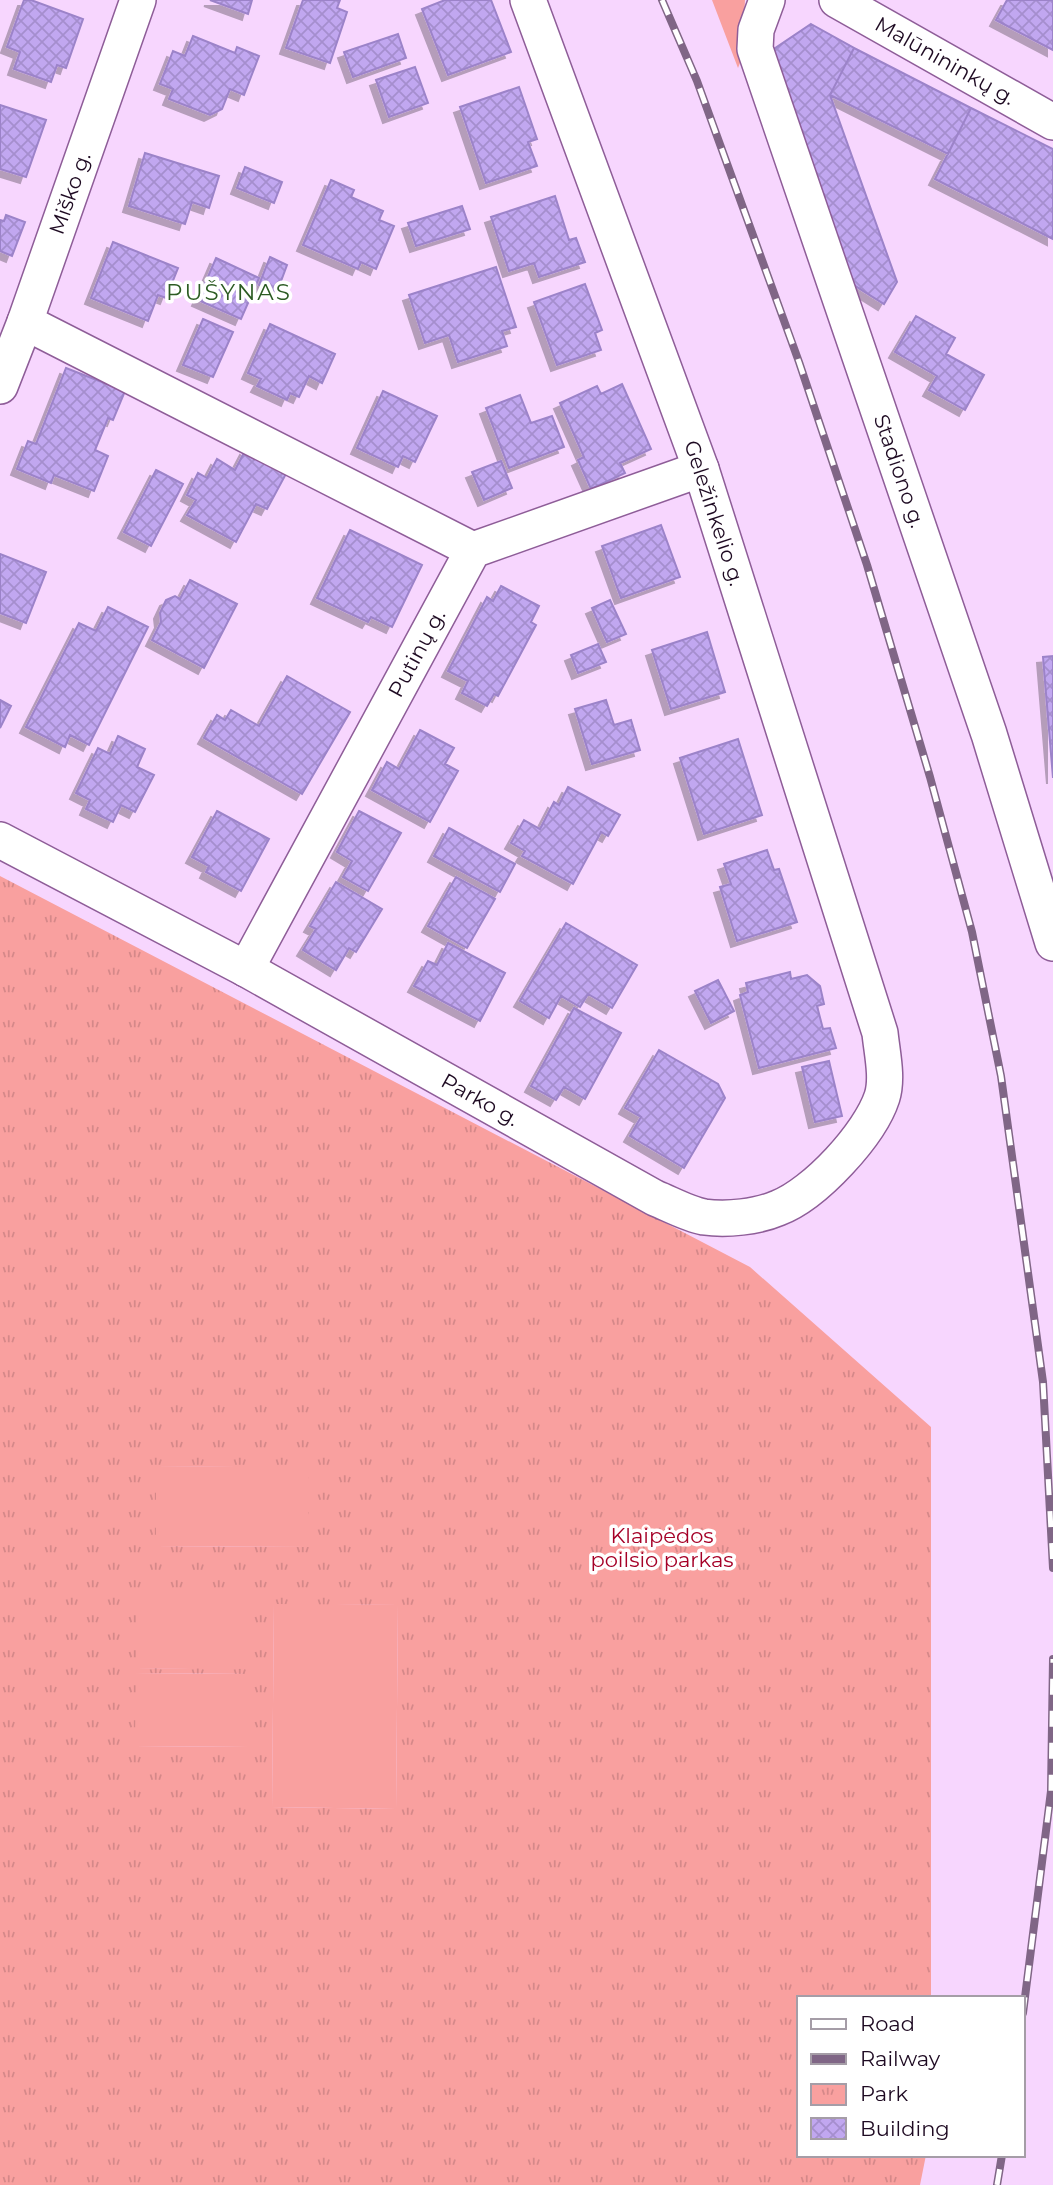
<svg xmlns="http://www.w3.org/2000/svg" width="1053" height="2185" viewBox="0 0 1053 2185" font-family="Montserrat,sans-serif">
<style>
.grass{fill:#f9a09f}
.park{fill:url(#park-tufts);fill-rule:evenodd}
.building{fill:url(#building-cross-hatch);stroke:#9c83c9;stroke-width:2;filter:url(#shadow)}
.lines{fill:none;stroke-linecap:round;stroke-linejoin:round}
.minor-casing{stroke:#8e5d98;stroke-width:38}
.minor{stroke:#fff;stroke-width:35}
.rail-casing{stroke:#806686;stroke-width:8}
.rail{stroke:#fff;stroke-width:5;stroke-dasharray:16;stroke-linecap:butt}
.labels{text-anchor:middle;stroke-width:7;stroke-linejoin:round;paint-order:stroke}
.street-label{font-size:21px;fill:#1e0a22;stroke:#fff}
.park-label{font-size:21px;fill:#a50027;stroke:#fff}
.neighbourhood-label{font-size:23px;letter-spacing:2px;fill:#2c5b23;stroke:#fff}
</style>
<defs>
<pattern id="park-tufts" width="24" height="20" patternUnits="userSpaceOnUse" patternTransform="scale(1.75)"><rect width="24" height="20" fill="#f9a09f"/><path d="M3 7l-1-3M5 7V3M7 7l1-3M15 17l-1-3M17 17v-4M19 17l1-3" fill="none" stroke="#d58889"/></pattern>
<pattern id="building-cross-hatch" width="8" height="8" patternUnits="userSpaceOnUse" patternTransform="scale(1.75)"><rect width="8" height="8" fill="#c1a7f0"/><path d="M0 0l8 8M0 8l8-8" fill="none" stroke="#a58ece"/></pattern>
<filter id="shadow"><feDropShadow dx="-6" dy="6" stdDeviation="0" flood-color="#0004"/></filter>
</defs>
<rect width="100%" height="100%" fill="#f7d6fe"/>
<path class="grass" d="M712,0h33l-3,58 -4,10z
M156,1466l153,1v80l-154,-1z
M136,1595l113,1 -1,74 -113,-2z
M274,1603l124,2 -2,204 -124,-2z
M135,1673l113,1v73l-113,-1z"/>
<path class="park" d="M0,876l750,391 181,160v571h-132v157h127l-6,30h-920zM156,1466l153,2 -1,79 -152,-1zM136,1596h112v73l-112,-1zM274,1604l124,1 -2,204 -124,-2zM136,1673l112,1v73l-113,-1z"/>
<path class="building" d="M24,0h7l52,19 -17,49 -9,-3 -6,17 -37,-13 6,-17 -13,-5z
M210,0h42l-4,14z
M303,0h37l-3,8 10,4 -17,51 -44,-15z
M445,0h46l20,52 -63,23 -26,-66z
M1007,0h46v50l-57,-30z
M811,24l43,24 -24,47 67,187 -13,22 -35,-22 -81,-229z
M398,34l8,24 -53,19 -9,-25z
M193,36l42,17 2,-6 22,9 -15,39 -14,-6 -8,20 -12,6 -41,-16 4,-10 -13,-5 13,-33 12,5z
M854,48l117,60 -23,46 -118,-59z
M415,67l13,36 -39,14 -13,-37z
M519,87l18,52 -9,3 9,24 -51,17 -26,-76z
M0,105l46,15 -20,57 -26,-8z
M971,108l82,41v90l-118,-60z
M145,153l74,23 -10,32 -17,-6 -7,22 -56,-18z
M245,167l37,15 -8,21 -37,-15z
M331,180l23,10 -3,7 32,14 -4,9 15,6 -18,43 -15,-7 -3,7 -55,-24z
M555,196l14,44 7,-2 9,24 -46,15 -5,-14 -25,8 -18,-54z
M462,206l8,23 -54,17 -8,-23z
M6,215l19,7 -13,34 -12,-5v-31l4,1z
M113,242l65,26 -12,30 -8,-3 -10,26 -57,-23z
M270,257l17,8 -10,27 -18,-7z
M216,258l43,20 -18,41 -43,-19z
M496,267l20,60 -14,4 5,15 -49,16 -9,-27 -24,8 -16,-48z
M585,284l17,46 -7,3 6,17 -44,15 -23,-63z
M916,316l39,22 -9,16 38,21 -19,35 -36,-20 8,-14 -42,-24z
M203,319l30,13 -20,45 -30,-12z
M270,324l65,30 -13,29 -13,-7 -10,21 -9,-4 -3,7 -30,-14 4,-7 -13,-6z
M66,368l59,23 -12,29 -5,-2 -13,32 13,6 -14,35 -40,-16 -3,8 -34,-14 11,-28 8,3z
M622,384l29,65 -31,14 5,10 -34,16 -13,-29 6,-3 -24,-54 37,-17 4,8z
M383,391l54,25 -22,46 -12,-6 -5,11 -41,-19z
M520,395l11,28 21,-7 12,31 -55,21 -23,-60z
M246,449l41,23 -20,37 -11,-5 -20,38 -49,-27 9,-15 -9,-5 11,-22 9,5 10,-19 18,11z
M501,461l11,27 -28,12 -12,-28z
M156,470l27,14 -32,62 -27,-14z
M661,525l19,52 -59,21 -19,-52z
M350,530l72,35 -30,62 -21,-10 -3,5 -51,-24z
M0,554l46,18 -20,51 -26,-10z
M190,580l47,24 -33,64 -52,-28 9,-18 -1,-9 6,-13 9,-4 5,3z
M501,586l38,20 -8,16 5,3 -38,71 -4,-2 -7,12 -25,-13 6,-12 -20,-10 39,-74 6,4z
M610,600l16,34 -19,8 -15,-34z
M108,607l40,20 -59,118 -19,-10 -5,12 -39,-20 53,-104 17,8z
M707,632l18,60 -54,17 -19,-59z
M598,644l8,18 -28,11 -7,-18z
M1053,656v122l-10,-121z
M287,676l63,36 -48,82 -98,-56 13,-23 8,5 6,-10 28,16z
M0,700l11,6 -11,22z
M606,700l8,25 17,-5 9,30 -48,14 -17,-55z
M420,730l34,18 -9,16 13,7 -28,51 -58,-32 15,-28 12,7z
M118,736l27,13 -8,18 17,8 -19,37 -14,-7 -8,17 -27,-13 4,-9 -14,-7 22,-45 12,6z
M738,739l24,76 -58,19 -24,-76z
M568,787l52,28 -12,21 -7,-4 -28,52 -51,-28 3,-5 -14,-8 13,-23 16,9 14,-27 5,3z
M217,811l52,28 -28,52 -35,-19 3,-6 -17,-9z
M359,811l42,22 -33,58 -25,-14 9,-16 -15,-9z
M449,828l66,36 -15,28 -66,-36z
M767,850l7,20 5,-1 18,53 -60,19 -17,-54 11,-3 -7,-20z
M456,877l39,22 -28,49 -39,-22z
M336,882l46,27 -26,43 -7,-4 -13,22 -33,-20 13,-21 -6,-3z
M566,923l71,42 -25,43 -24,-14 -8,13 -19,-11 -12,22 -29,-17z
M448,943l57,30 -25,48 -66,-35 14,-25 9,4z
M790,972l1,7 16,-4 13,11 4,18 -7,2 6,23 7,-1 6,20 -77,20 -19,-73 8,-3 -2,-9z
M718,980l16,31 -23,12 -16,-32z
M574,1008l47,25 -36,66 -21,-12 -8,13 -25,-14z
M659,1050l59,34 7,14 -41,70 -54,-32 11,-19 -16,-9z
M829,1061l13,55 -27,6 -13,-55z"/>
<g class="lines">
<g class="minor-casing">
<g id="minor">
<path id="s1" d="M767,0l-11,30 -1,19 234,685 64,209"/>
<path id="s2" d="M837,0l216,122"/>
<path d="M25,322l448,228"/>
<path id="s3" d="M0,386l25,-64 113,-322"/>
<path id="s4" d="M0,840l246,129 409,229c15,6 33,16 49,19 23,3 53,0 74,-9 37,-14 92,-74 104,-111 6,-19 0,-44 -2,-64l-179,-564 -173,-469"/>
<path id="s5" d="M246,969l227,-419 228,-81"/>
</g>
</g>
<use href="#minor" class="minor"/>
<g class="rail-casing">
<path id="rail" d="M662,0l35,81 102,281 68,203 63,212 42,155 29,144 42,306 10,186
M1023,2013l28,-222 2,-132
M997,2185l5,-30"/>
</g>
<use href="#rail" class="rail"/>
</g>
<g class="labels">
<g class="street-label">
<text dy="7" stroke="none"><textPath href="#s2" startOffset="124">Malūnininkų g.</textPath></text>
<text dy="7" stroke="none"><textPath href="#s3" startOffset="205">Miško g.</textPath></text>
<text dy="7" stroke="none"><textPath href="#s1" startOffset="497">Stadiono g.</textPath></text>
<text transform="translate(714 513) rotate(72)" y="7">Geležinkelio g.</text>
<text dy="7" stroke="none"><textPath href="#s5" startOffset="359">Putinų g.</textPath></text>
<text dy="7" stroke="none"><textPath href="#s4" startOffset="546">Parko g.</textPath></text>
</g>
<g class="park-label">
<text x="662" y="1543">Klaipėdos<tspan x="662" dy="24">poilsio parkas</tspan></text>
</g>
<g class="neighbourhood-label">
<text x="229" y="300">PUŠYNAS</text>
</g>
</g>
<rect x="797" y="1996" width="228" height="161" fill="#ffffff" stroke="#a59da7" stroke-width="2"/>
<rect x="811" y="2019" width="35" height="10" fill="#ffffff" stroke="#a59da7" stroke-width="2"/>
<text x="860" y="2031" font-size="21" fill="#1e0a22">Road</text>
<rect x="811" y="2054" width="35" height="10" fill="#806686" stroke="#a59da7" stroke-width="2"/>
<text x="860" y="2066" font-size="21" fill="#1e0a22">Railway</text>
<rect x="811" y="2084" width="35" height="21" fill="url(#park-tufts)" stroke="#a59da7" stroke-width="2"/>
<text x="860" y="2101" font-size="21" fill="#1e0a22">Park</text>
<rect x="811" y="2118" width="35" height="21" fill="url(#building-cross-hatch)" stroke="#a59da7" stroke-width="2"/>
<text x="860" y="2136" font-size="21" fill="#1e0a22">Building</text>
</svg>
